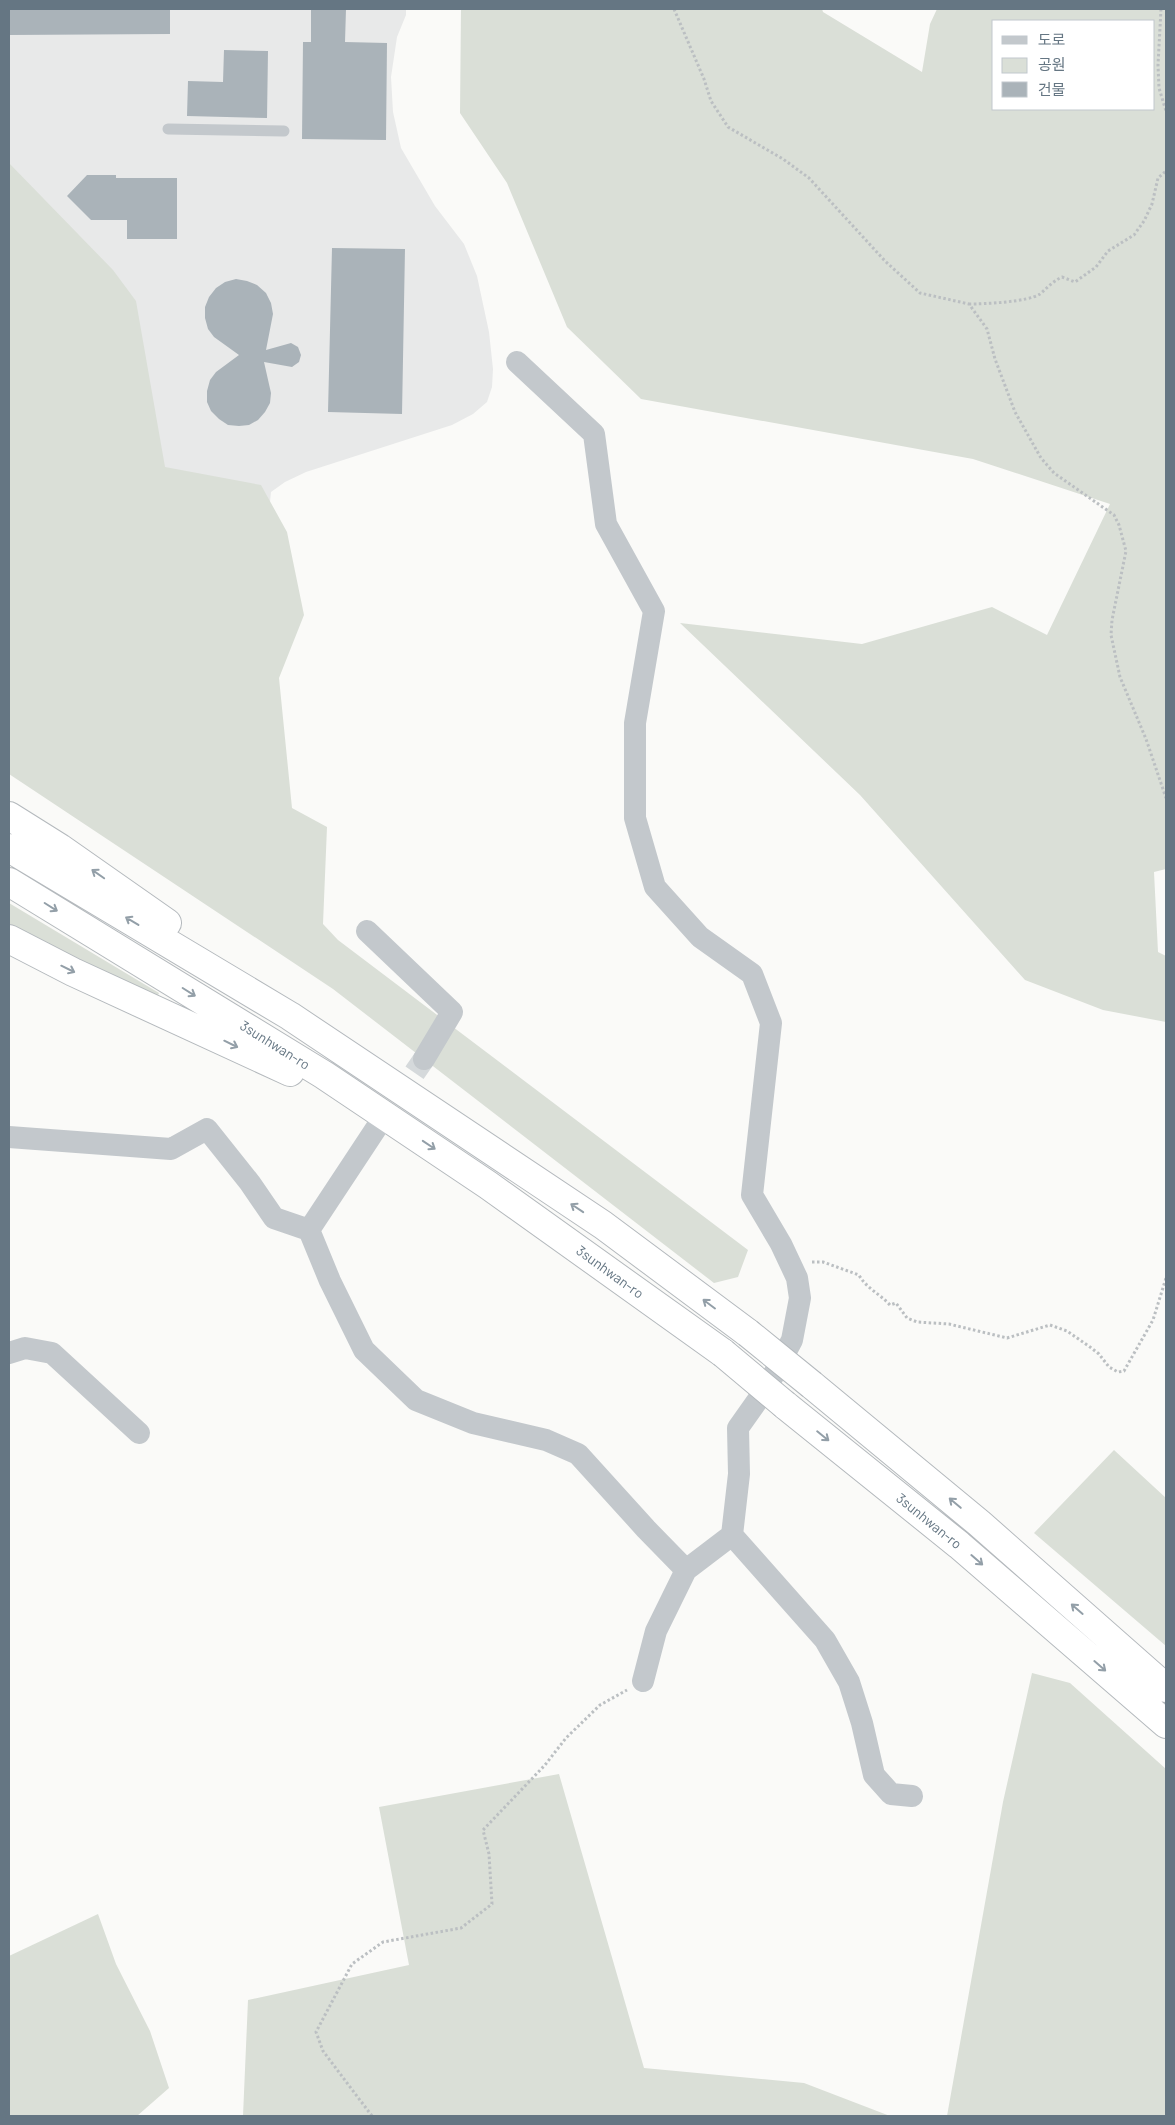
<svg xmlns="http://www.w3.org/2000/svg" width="1175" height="2125" viewBox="0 0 1175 2125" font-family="Barlow,'Noto Sans KR',sans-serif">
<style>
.built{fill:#e8e9e9}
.green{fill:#dadfd7;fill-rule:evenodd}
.building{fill:#aab3b9}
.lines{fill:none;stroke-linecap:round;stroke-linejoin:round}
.minor-tunnel{stroke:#d5d9db;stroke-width:22;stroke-dasharray:22 11;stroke-linecap:butt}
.trunk-casing{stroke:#b4b9bd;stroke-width:30}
.path{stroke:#bbbfc2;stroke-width:3;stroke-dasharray:2.5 2.5;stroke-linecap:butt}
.service{stroke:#c3c8cc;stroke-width:11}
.minor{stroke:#c3c8cc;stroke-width:22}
.trunk{stroke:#fff;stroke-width:28}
.trunk-bridge-casing{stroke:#b4b9bd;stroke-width:30;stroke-linecap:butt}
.trunk-bridge{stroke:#fff;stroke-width:28}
.oneway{stroke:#939fa8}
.labels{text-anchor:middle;stroke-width:5;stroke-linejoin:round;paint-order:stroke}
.street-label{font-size:14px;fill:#657683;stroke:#fff}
</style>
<rect width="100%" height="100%" fill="#fafaf8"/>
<path class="built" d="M9,9h397v6l-9,22 -6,40 2,35 8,36 34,58 29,38 13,32 12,56 4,37 -1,18 -5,15 -14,12 -21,11 -146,47 -21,10 -14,10 -2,20 -163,96 -97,-353z"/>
<path class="green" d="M461,9h361l1,3 99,60 8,-48 7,-15h229v860l-12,3 4,80 8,4v66l-63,-12 -78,-30 -165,-185 -180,-172 182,21 130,-37 55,28 63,-131 -137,-45 -332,-60 -74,-72 -60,-144 -47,-70zM1154,21v88h-160v-88z
M9,163l104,107 23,31 29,166 96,18 26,47 17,83 -25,63 13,130 35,19 -4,97 15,16 410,310 -10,27 -24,6 -381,-294 -324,-215z
M9,903l150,90 -3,7 -147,-74z
M1114,1450l52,48v148l-132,-113z
M1032,1673l38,10 96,86v347h-219l56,-314z
M559,1774l85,294 160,15 86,33h-647l5,-116 161,-35 -30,-158z
M98,1914l18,50 34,67 19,57 -32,28h-128v-160z"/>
<path class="building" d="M9,9h161v25l-161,1z
M311,9h35l-1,33 42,1 -1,97 -84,-1 1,-97h8z
M224,50l44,1 -1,67 -80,-2 1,-35 35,1z
M87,175h29v3h61v61h-50v-19h-36l-24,-24z
M332,248l73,1 -3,165 -74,-2z
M236,279l11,2 10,4 9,8 5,10 2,11 -7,36 25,-7 7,4 3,8 -2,7 -7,5 -28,-5 7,31 -1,10 -5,9 -7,8 -9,5 -10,1 -11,-1 -9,-6 -8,-8 -4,-9v-11l3,-11 6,-8 23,-17 -25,-18 -6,-8 -3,-11v-11l4,-10 7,-9 9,-6z"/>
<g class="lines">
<path class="minor-tunnel" d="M377,1127l47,-68"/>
<g class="trunk-casing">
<path id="trunk" d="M9,816l51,32 107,75
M9,848l281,168 313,209 145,108
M9,882l315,193 164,110 235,168
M9,939l64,33 217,100
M812,1385l167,138 187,165
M785,1405l174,140 207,179"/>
</g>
<path class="path" d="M674,9l30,70 7,22 17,26 55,32 26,19 76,83 35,32 49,11 18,25 8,30 20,53 26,46 13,15 60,42 5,10 7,26 -14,69 -1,15 9,42 26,62 20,59
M1161,9l-3,56 1,23 7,23
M969,304c15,0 59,-2 71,-10 8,-7 12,-12 22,-17l13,5 21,-15 12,-16 26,-16 10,-14 8,-17 6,-26 8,-7
M812,1262h11l36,13c7,13 21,19 31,30l6,-2 11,15 10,4 32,2 58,14 43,-13 17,6 23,16 9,7 10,13 9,5 6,-1 29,-51 13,-42
M372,2116l-49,-65 -7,-19 36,-68 31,-22 78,-14 31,-24 -3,-50 -6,-24 62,-65 21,-27 34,-33 27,-15"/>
<path class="service" d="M168,129l116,2"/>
<path class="minor" d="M517,362l77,72 12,90 48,87 -19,112v95l20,69 45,50 52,37 19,49 -19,172 29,49 16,34 3,20 -8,42 -25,47 -29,41 1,46 -7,61 93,105 24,42 13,41 12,52 17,19 21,2
M367,931l85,81 -28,47
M9,1137l162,12 36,-20 43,54 24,35 35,12 21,51 34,69 52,50 57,23 73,17 32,14 68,75 40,41 -30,61 -13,50
M309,1230l68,-103
M9,1353l16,-5 27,5 87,80
M686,1570l46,-35"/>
<use href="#trunk" class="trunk"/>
<g class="trunk-bridge-casing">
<path id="trunk-bridge" d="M748,1333l64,52
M723,1353l62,52"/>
</g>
<use href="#trunk-bridge" class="trunk-bridge"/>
</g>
<defs><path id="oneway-shaft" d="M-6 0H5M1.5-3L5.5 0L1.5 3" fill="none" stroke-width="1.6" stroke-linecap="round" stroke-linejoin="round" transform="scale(1.25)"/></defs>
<g class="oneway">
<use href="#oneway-shaft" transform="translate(98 874) rotate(-145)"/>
<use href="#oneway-shaft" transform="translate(51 907) rotate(32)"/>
<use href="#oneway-shaft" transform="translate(132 921) rotate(-149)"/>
<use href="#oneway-shaft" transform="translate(68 969) rotate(26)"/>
<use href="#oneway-shaft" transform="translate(189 992) rotate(32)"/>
<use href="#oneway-shaft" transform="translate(231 1044) rotate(26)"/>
<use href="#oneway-shaft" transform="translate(429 1145) rotate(34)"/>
<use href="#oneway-shaft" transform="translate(577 1208) rotate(-146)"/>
<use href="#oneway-shaft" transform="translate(709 1304) rotate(-143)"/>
<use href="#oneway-shaft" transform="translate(823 1436) rotate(39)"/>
<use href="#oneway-shaft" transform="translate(955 1503) rotate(-140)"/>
<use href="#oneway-shaft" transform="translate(977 1560) rotate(41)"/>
<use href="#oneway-shaft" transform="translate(1077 1609) rotate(-139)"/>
<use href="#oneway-shaft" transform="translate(1100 1666) rotate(41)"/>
</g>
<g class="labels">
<g class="street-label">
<text transform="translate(275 1045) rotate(32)" y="5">3sunhwan-ro</text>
<text transform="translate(610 1272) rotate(36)" y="5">3sunhwan-ro</text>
<text transform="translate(929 1521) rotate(39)" y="5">3sunhwan-ro</text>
</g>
</g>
<rect width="1175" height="2125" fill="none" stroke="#657683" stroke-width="20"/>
<rect x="992" y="20" width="162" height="90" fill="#ffffff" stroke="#c1c8cd"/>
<rect x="1002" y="36" width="25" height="8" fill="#c3c8cc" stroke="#c1c8cd"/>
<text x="1038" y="45" font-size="15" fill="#657683">도로</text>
<rect x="1002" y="58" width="25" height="15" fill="#dadfd7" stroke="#c1c8cd"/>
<text x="1038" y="70" font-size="15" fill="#657683">공원</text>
<rect x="1002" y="82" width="25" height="15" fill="#aab3b9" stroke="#c1c8cd"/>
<text x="1038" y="95" font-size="15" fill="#657683">건물</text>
</svg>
